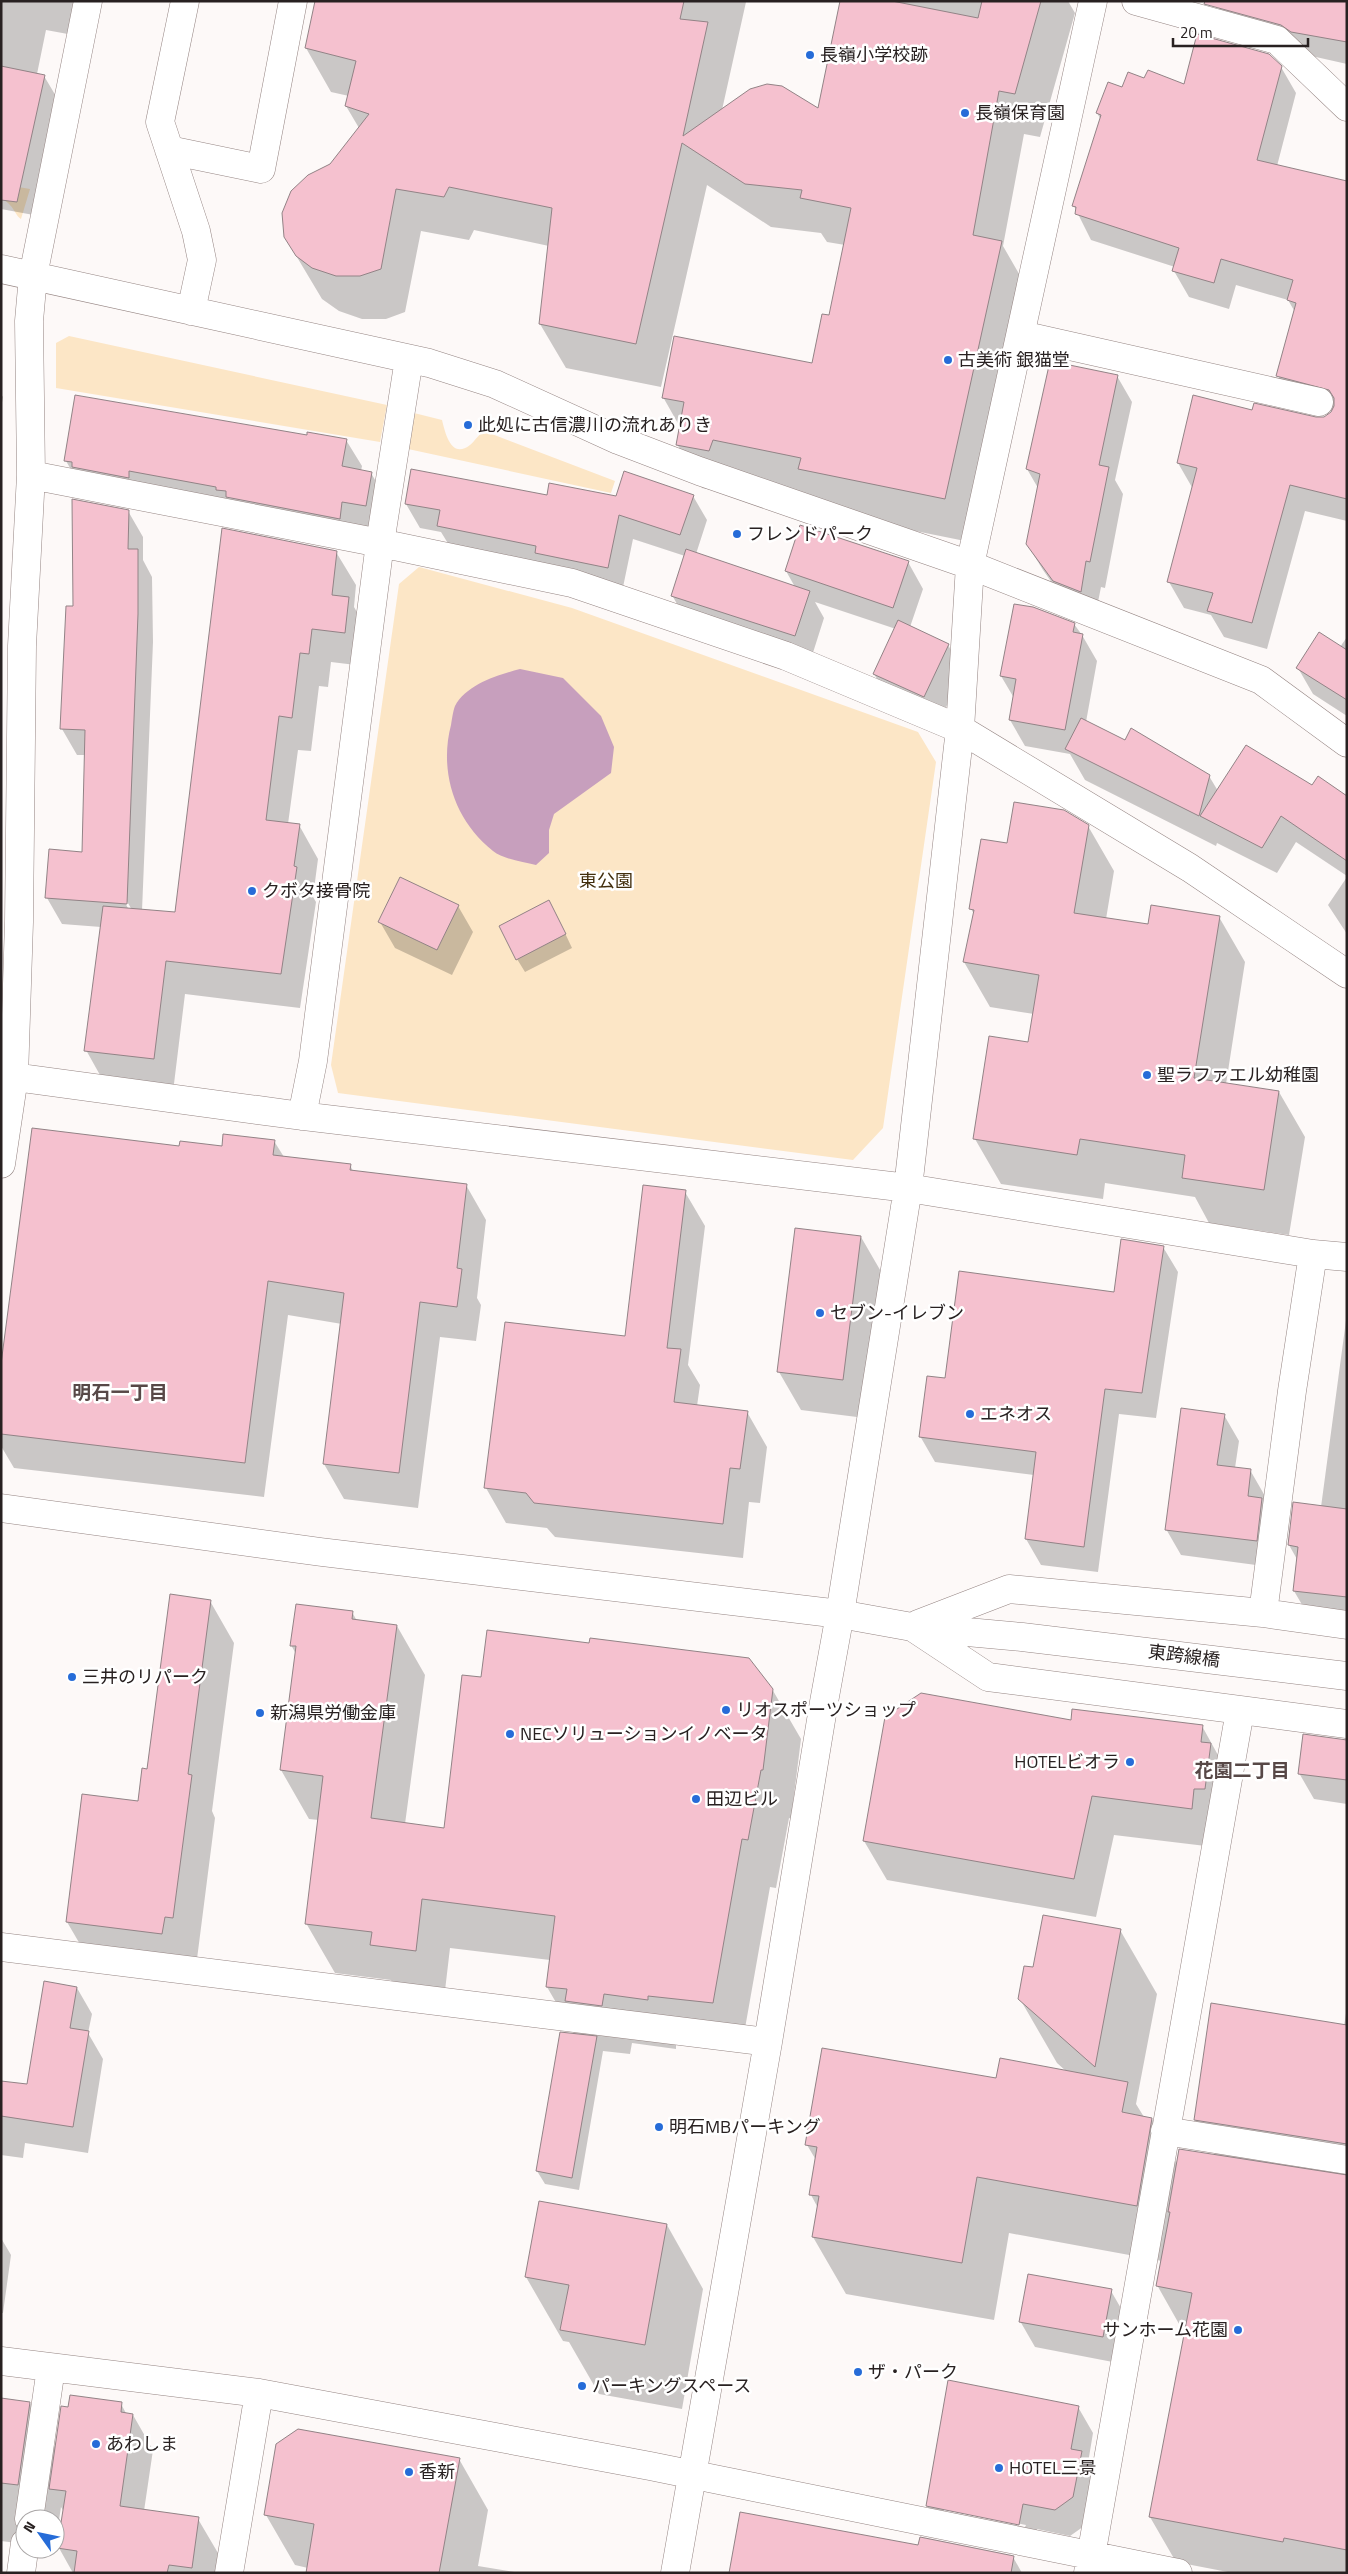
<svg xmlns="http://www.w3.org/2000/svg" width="1348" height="2574" viewBox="0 0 1348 2574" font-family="'Titillium Web','Noto Sans JP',sans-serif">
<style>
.green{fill:#fce6c6}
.water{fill:#c79fbd}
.shadow{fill:#0003;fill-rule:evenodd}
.building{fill:#f5c1cf;stroke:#928386}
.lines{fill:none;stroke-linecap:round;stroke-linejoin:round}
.minor-casing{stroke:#958583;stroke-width:29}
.minor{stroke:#fff;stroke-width:28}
.poi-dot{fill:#266cd8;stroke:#fff;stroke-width:2}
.labels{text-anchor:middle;stroke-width:5;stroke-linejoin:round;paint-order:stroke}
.poi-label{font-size:18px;fill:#282121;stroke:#fff;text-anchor:start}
.park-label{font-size:18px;fill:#422e0d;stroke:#fff}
.street-label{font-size:18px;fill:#282121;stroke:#fff}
.neighbourhood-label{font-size:19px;font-weight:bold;fill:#574847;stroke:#fff}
</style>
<rect width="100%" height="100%" fill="#fdf9f8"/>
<path class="green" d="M1,184l29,5 -9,30c-7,-5 -6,-13 -20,-21z
M69,336l318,69 -7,37 -324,-54v-45z
M414,413l28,7c3,12 9,40 28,25 5,-4 8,-10 14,-14l131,50 -4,12 -203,-44z
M419,567l153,41 346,124 18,30 -53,366 -30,32 -515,-67 -7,-28 68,-481z"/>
<path class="water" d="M520,669l43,9 38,38 13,31 -3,26 -57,41 -5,16v23l-13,12c-13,-3 -33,-6 -43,-14 -39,-31 -54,-80 -42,-126 1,-6 2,-14 4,-19 12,-22 43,-31 65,-37z"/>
<path class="shadow" d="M1,1h90l-7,36 -38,-7 -9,44 7,2 22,37 -16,105 -49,-9z
M316,1h437l-7,1 -24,108h97l22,-109h227l7,12 -35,124 -16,-3 -21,112 23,40 -56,256 -268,-54 -25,-44 3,-17 -17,-30 150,-33 17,-47 15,-72 -18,-3 -6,-9 -50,-6 -64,-42 -46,202 -95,-19 -26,-44 9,-78 -75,-16 -5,10 -48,-9 -16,81 -19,7h-24l-23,-8 -17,-12 -37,-62 45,-72 29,-37 -13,-22 3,-10 -18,-4 -25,-44z
M1347,1v63l-40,-9 -75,-23 -14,-25z
M1281,67l15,26 -19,73 70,16v339l-42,-10 -38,138 -43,-12 -13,-22 -27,-7 -15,-26 24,-93 -15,-26 16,-66 59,14 63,8 9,-1 9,-6 -41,-10 -15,-26 17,-64 -7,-12 -52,-15 -7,24 -40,-12 -15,-26 1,-4 -84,-27 -17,-34 27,-86 -4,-7 26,-25 22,-8 39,6z
M1117,376l15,26 -17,78 8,14 -18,94 -4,-1 -6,30 -26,-10 -26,-37 -16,-26 11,-56 -11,-19z
M1,394l2,3 -2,11z
M308,437l38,3 16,26 -1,5 10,2 15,26 -5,32 -300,-44 -15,-26z
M693,496l14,24 -11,34 99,33 -9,-16 122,-9 15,27 -13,38 38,18 15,26 -24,51 -49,-22 -16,-26 22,-45 -81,-27 9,16 -14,44 -123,-40 -15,-27 13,-39 -52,-17 -11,53 -170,-42 -11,-18 -21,-4 -14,-24 142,-7z
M128,511l15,26v23l9,17 1,65 -11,269 34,2 160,-361 20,33 -2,22 14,24 -4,35 -33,-4 -3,25 -9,-1 -8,65 -13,-1 -10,74 11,1 19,34 -5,38 3,5 -16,106 -115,-14 -12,98 -68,-8 -19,-34 15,-123 -39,-3 -15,-26 36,-45 3,-98h-9l-15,-26 12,-122zM125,898l7,12h-3l-6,-11z
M1015,605l59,19 8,11 15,26 -11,61 39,19 84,35 9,15 94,-4 35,10v79l-51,-34 -19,31 -60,-30 -1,3 -131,-66 -15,-26 -45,-8 -15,-26 4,-22 -13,-22z
M1347,637v79l-34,-22 -15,-26 42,-21z
M1088,826l26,45 -8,48 43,7 70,-9 26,45 -19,122 53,8 26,45 -16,98 -80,-12 -14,-26 -90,-14 -2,16 -102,-15 -26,-45 54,-96 5,-29 -44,-7 -26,-45 10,-48 -3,-5 37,-65z
M1347,877v57l-19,-29z
M458,906l15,26 -21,43 -57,-27 -15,-26z
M556,914l16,34 -47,24 -8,-13z
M274,1141l10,16 66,8 3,6 113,14 20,35 -9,78 4,7 -5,36 -36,-4 -22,171 -74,-9 -20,-35 18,-140 -54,-9 -24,182 -250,-29 -13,-22v-73l179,-226 43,1z
M685,1192l20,34 -17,139 12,20 -3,21 50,6 20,35 -7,56 -11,-1 -6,56 -188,-21 -8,-9 -41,-5 -20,-35 140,-150z
M861,1237l22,38 -18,143 -64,-8 -22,-38z
M1163,1247l15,25 -22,146 -37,-4 -21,158 -57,-7 -15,-26 8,-64 -99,-13 -15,-26 26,-56 169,-87z
M1347,1313v316l-33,-4 -20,-34 4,-30 -9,-16 5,-42 27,4z
M1224,1415l15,26 -4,27 15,2 15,26 6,71 -90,-12 -15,-26z
M210,1601l24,42 -22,168 3,7 -18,141 -106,4 -24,-41 72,-120 9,-32z
M352,1612l5,9 40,5 28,49 -20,149 40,5 37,-150 290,10 29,50 -10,80 -2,-1 -13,70 -6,-1 -29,164 -65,-7v5l-44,-6 -2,11 -27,-3 -24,139 -34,-6 -8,-13 38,-136 -28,-48 3,-27 -100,-12 -6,51 -45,-5 -8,-14 -56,-7 -29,-50 13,-103 -10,-1 -28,-49 15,-116 -5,-9z
M1072,1721l130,5 22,40 -10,81 -100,-12 -18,82 -209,-37 -23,-39z
M1347,1741v63l-33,-5 -15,-26z
M1120,1930l37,64 -21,110 8,13 8,2 25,45 39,-8 -21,-36 149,-94 3,-19v566h-114l-57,-11 -26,-45 36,-186h-3l-26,-46 5,-24 -153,-28 -15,87 -148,-26 -33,-57 5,-29 -7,-13 5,-35 -9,-15 190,-66 70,-7 -10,-9 -37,-64 14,-31z
M77,1988l15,26 -4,19 15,26 -15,94 -63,-10 -2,15 -22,-3v-73l27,4z
M667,2225l36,64 -21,120 -83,-15 -30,-52 -6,-1 -37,-64z
M1,2238l10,17 -8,58h-2z
M1111,2291l15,26 -8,46 -83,-16 -15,-26z
M1,2399l29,4 26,46 65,-45 6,11h6l20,35 -9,61 54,8 20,34 -3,20h-142l-14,-25 5,-36 -3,-5 -6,39v-27h-30v25l-24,-3z
M1078,2407l15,26 -5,30 9,15 -10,46 -17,12 -33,-7 -3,21 -92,-18 -15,-26zM944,2508l82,17 -1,2 -81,-16z
M459,2459l29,51 -10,56 43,7h-214l1,-5 -13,-3 -29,-50z
M919,2546l94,11 9,16h-291z"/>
<path class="building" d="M315,1h369l-4,18 28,3 -25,114 67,-47 17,-5 15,2 36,22 22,-107h52l86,17 4,-17h59l-26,93 -16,-3 -26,144 29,6 -57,258 -147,-30 3,-11 -88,-18 -4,11 -33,-6 8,-43 -22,-4 12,-62 138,27 10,-49 7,1 22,-107 -51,-10 2,-8 -57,-6 -63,-41 -46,201 -97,-20 13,-116 -103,-21 -5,10 -48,-8 -15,80 -21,7h-24l-24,-8 -16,-12 -12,-19 -2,-24 9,-22 17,-16 22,-11 39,-50 -24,-8 11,-45 -51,-13z
M1205,1h142v41l-56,-10 -10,-7 -77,-21z
M1197,34l72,20 13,12 -25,94 90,21v318l-57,-14 -38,138 -45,-12 6,-18 -46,-11 30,-114 -20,-5 16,-68 59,15 2,-7 62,14h8l7,-5 3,-6v-8l-5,-8 -53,-14 20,-73 -9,-3 6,-20 -72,-21 -7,24 -42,-12 7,-23 -104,-34 1,-7 -4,-1 29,-91 -5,-2 12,-31 14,5 6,-15 16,6 4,-8 36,14z
M1,66l44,9 -28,127 -16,-2z
M1050,361l68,14 -19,90 10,2 -19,95 -4,-1 -5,31 -28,-11 -27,-37 14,-70 -14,-5z
M75,395l232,40v-3l40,7 -5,27 30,6 -6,34 -24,-4 -2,17 -114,-22v-6l-10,-1v-3l-87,-16v7l-57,-11v-5l-8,-1z
M411,469l136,26 2,-12 67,13 8,-25 70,24 -14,40 -61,-20 -11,53 -73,-15 1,-7 -99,-20 3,-16 -35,-6z
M72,499l57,11 -1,39h10v65l-11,290 -82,-6 4,-49 33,3 3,-122 -25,-1 6,-123h7z
M800,525l109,36 -16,47 -108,-37z
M222,528l115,23 -5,44 17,2 -4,36 -33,-4 -3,25 -9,-1 -8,65 -13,-2 -13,104 34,4 -6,42 3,1 -16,107 -115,-13 -12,98 -70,-8 19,-145 72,6z
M686,549l124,42 -15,45 -124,-40z
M1014,604l19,3 42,16 -2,9 10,2 -18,96 -56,-10 7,-41 -16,-3z
M898,620l51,24 -25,53 -51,-23z
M1319,632l28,18v50l-51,-32z
M1081,718l44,22 6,-12 79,47 -11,41 -134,-67z
M1246,745l66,40 6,-9 29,20v65l-66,-45 -19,32 -62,-32z
M1014,802l50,8 25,15 -15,88 74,11 3,-19 69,11 -26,162 85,13 -15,99 -82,-12 3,-23 -105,-16 -3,16 -104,-16 16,-103 39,6 11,-67 -76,-13 11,-52 -5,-1 12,-70 26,4z
M400,877l59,28 -22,45 -59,-28z
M549,900l17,34 -50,26 -17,-34z
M32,1128l147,18 1,-5 42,5 1,-12 52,6 -2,15 78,9 -1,6 117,14 -10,84 5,1 -5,38 -37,-5 -21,171 -76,-9 21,-171 -76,-12 -23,182 -244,-29v-70z
M643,1185l43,5 -19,158 14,1 -7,53 74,9 -8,58 -10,-1 -7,56 -189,-21 -8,-10 -42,-5 21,-166 120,14z
M795,1228l66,8 -18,144 -66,-8z
M1121,1239l43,7 -22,147 -37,-4 -21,158 -59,-8 11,-87 -117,-15 8,-61 18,2 14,-107 155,21z
M1181,1408l44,6 -8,51 34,4 -3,27 14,2 -5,43 -92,-11z
M1293,1502l54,7v88l-54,-6 5,-44 -10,-2z
M170,1594l41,6 -23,174 4,1 -19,143 -8,-1 -3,17 -96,-12 16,-128 56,7 4,-33 5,1z
M296,1604l57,7 -1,8 45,6 -26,193 73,10 18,-153 19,2 6,-47 102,13 1,-5 159,20 24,31 -10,81h-2l-13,70 -6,-1 -29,164 -65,-7v4l-44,-6 -2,12 -37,-5 2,-12 -21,-2 9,-71 -133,-17 -6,52 -46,-6 2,-13 -67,-8 18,-148 -43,-6 16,-124h-6z
M921,1693l150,27 1,-11 131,16 -2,17 10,1 -6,46h-11l-2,20 -100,-13 -18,83 -211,-38 22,-124z
M1303,1734l44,6v40l-49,-6z
M1043,1915l78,14 -26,138 -77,-68 6,-33 9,1z
M44,1981l33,6 -7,41 19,3 -16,96 -72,-11v-35l26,3z
M1211,2003l136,22v119l-153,-24z
M560,2032l37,4 -25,142 -36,-7z
M822,2048l174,30 4,-20 128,24 -6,30 30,6 -15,88 -160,-29 -15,86 -150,-26 7,-41 -10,-1 8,-48 -12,-2z
M1179,2149l168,26v375l-63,-12 -1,4 -134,-25 43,-224 -36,-7 14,-74h-2z
M539,2201l128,23 -22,121 -85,-15 9,-45 -44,-8z
M1028,2274l84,15 -9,48 -84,-15z
M948,2380l131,26 -8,43 11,2 -9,46 -18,13 -32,-6 -4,21 -93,-19z
M70,2395l52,7 -1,10 12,2 -13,92 79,11 -7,51 -23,-3 -2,8h-93l3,-22 -20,-3 9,-57 -17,-2 12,-83 7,1z
M1,2398l29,4 -12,83 -17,-2z
M298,2429l162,29 -21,115h-133l8,-49 -50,-9 12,-71z
M740,2512l178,33 2,-8 94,19 -3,17h-282z"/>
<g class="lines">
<g class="minor-casing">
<path id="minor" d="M185,1l-25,121 36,109 6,29 -11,51
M1136,1l141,39 70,67
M169,150l92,19 32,-168
M1,269l428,94 66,21 123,56 81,31 271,94 291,115 86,63
M1021,335l298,67
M31,475l349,68 192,40 214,73 174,73 230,139 157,106
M14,1077l288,39 606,72 405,66 34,3
M302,1116l11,-55 67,-518 29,-184
M1,1164l13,-87 5,-155 3,-276 9,-171 -2,-154 4,-45 55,-275
M1,1508l320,44 519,62 72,13 110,10 325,39
M1263,1613l29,-222 21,-137
M918,1624l91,-35 254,24 84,12
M914,1628l74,49 359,47
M1,1947l767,95
M1165,2131l182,29
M1,2361l258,32 391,73 528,107
M29,2519l22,-151
M21,2573l4,-30
M229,2573l30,-180
M675,2573l93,-531 56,-340 16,-88 68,-426 52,-459 10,-164 123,-564
M1088,2573l152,-862"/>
</g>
<use href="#minor" class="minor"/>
</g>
<g class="poi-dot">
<circle cx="810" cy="55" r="5"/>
<circle cx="965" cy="113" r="5"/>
<circle cx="948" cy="360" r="5"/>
<circle cx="468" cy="425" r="5"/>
<circle cx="737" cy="534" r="5"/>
<circle cx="252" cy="891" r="5"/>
<circle cx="1147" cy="1075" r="5"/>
<circle cx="820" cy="1313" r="5"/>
<circle cx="970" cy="1414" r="5"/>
<circle cx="72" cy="1677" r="5"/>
<circle cx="726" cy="1710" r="5"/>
<circle cx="260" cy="1713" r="5"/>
<circle cx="510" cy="1734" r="5"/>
<circle cx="1130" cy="1762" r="5"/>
<circle cx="696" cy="1799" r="5"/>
<circle cx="659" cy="2127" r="5"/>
<circle cx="1238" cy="2330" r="5"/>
<circle cx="858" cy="2372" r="5"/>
<circle cx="582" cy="2386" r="5"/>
<circle cx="96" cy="2444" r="5"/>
<circle cx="999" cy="2468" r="5"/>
<circle cx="409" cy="2472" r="5"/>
</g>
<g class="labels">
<g class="poi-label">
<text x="820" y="61">長嶺小学校跡</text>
<text x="975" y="119">長嶺保育園</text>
<text x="958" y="366">古美術 銀猫堂</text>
<text x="478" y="431">此処に古信濃川の流れありき</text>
<text x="747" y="540">フレンドパーク</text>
<text x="262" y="897">クボタ接骨院</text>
<text x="1157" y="1081">聖ラファエル幼稚園</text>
<text x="830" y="1319">セブン-イレブン</text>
<text x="980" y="1420">エネオス</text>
<text x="82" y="1683">三井のリパーク</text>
<text x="736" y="1716">リオスポーツショップ</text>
<text x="270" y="1719">新潟県労働金庫</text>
<text x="520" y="1740">NECソリューションイノベータ</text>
<text x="1120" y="1768" text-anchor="end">HOTELビオラ</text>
<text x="706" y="1805">田辺ビル</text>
<text x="669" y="2133">明石MBパーキング</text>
<text x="1228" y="2336" text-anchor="end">サンホーム花園</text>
<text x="868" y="2378">ザ・パーク</text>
<text x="592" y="2392">パーキングスペース</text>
<text x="106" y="2450">あわしま</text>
<text x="1009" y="2474">HOTEL三景</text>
<text x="419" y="2478">香新</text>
</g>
<g class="park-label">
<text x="606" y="887">東公園</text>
</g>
<g class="street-label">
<text transform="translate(1184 1656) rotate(7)" y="6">東跨線橋</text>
</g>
<g class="neighbourhood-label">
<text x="120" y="1399">明石一丁目</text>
<text x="1242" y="1777">花園二丁目</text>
</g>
</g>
<rect width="1348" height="2574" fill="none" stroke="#282121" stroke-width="5"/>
<g transform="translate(40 2534) rotate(303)"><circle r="24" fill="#ffffff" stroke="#a9a6a6"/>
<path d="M0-4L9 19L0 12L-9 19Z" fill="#266cd8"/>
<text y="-8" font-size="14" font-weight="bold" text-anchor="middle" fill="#282121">N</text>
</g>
<path d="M1173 38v8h135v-8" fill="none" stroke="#282121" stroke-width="2.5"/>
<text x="1180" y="38" font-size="15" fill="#282121" stroke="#ffffff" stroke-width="4" paint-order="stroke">20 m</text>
</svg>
